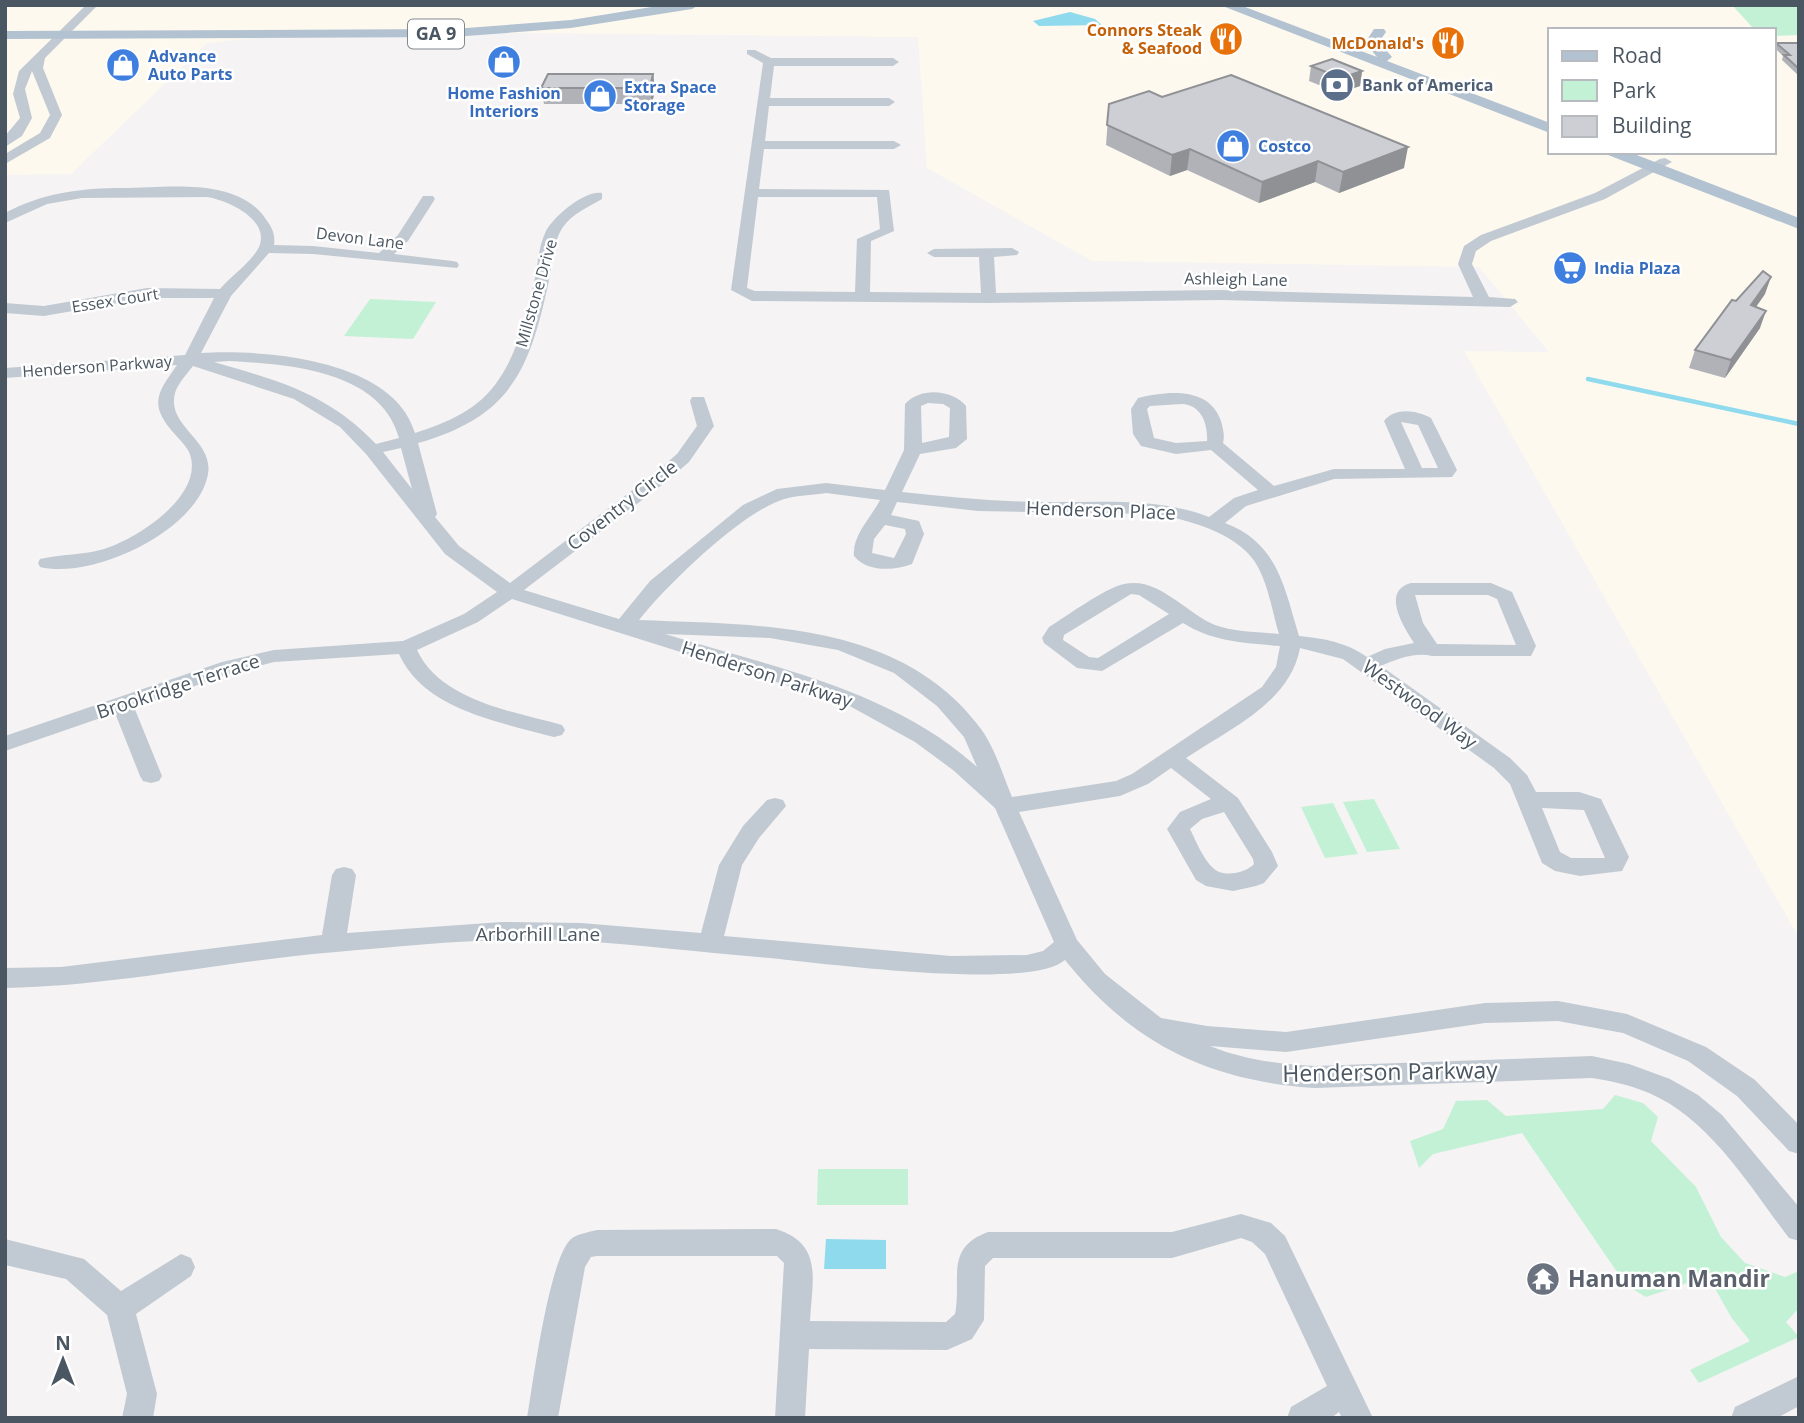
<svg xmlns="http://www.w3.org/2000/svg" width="1804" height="1423" viewBox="0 0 1804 1423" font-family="'Open Sans',sans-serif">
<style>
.commercial{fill:#fdf9ef}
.green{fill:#c3f1d5}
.water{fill:#90daee}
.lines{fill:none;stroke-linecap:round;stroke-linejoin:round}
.stream{stroke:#90daee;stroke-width:4.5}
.minor{fill:#c1cad2;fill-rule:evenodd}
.major{fill:#b3c2d1;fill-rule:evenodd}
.wall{fill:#b0b2b7}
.shaded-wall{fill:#909195}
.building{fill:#cdcfd5;stroke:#909195;stroke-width:2}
.labels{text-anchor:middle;stroke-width:5;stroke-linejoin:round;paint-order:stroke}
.far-food-label{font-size:16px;font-weight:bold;fill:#c56008;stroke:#fff;text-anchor:end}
.far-shop-label{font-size:16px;font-weight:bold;fill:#366cbe;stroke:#fff;text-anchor:start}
.far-service-label{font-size:16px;font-weight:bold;fill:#4e5e75;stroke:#fff;text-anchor:start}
.far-street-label{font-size:16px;fill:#4a5661;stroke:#fff}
.shield{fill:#fff;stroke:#808990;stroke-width:2}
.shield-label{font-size:18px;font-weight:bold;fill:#4a5661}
.street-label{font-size:19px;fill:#4a5661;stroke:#fff}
.near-street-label{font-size:23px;fill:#4a5661;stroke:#fff}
.near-worship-label{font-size:23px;font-weight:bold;fill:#5b616d;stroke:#fff;text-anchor:start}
</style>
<rect width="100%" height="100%" fill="#f5f3f3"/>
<path class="commercial" d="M5,5h1727l23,25h-205v122h224v-116l25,-1v903l-335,-587 85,1 -70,-85 -387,-6 -165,-93 -9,-131 -495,-5 -133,2 -83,9 -136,131 -66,1z"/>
<path class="green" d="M1732,5h67v30l-25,1v-6h-19z
M370,299l66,3 -23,37 -69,-3z
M1374,799l26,50 -33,3 -24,-50z
M1333,803l25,51 -33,4 -24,-51z
M1615,1095l28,8 15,14 -7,24 45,46 25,50 24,26 40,14 14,-6v37l-13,14 13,15 -100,46 -9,-13 60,-29 -19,-24 -23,-41 -62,21 -20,-12 -104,-152 -89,21 -14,14 -9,-27 33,-12 13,-28 31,-1 19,16 97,-7z
M818,1169h90v36h-91z"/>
<path class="water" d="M1070,12l25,7 7,6 -63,1 -6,-5z
M826,1239l60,1v29h-62z"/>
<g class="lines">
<path class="stream" d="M1588,379l211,45"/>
<path class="minor" d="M86,5h12l-53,53 -2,10 19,47 -12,23 -45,26v-10l35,-21 10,-18 -18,-44 -7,18 7,29 -10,18 -17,11v-11l15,-18 -7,-24 6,-23z
M747,50h8l16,8h122l6,4 -6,4h-119l-4,32h119l6,4 -6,4h-120l-4,35h129l7,4 -7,4h-130l-5,40 130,1 5,41 -23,10 -1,51 111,1 -2,-36h-45l-7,-4 7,-4 78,-1 7,4 -2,3 -23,2 2,36 224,-3 253,7 -15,-33 6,-18 17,-11 114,-42 65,-34 5,-1 7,4 -67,37 -114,42 -15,10 -4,13 17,33 26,2 3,3 -8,5 -290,-7 -231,3 -237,-2 -21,-11 32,-227 -16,-9zM758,197h119l3,32 -23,10 -2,53 -100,-1 -8,-3z
M123,188c43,0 109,-11 140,27 7,10 13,17 11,30l39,1 66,7 19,-18 25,-39h10l2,3 -27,42 -14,13 58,7 5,1 2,3 -2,3 -144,-14 -44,-1 -38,43 -30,57c63,-4 193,6 214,80 32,-10 65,-24 84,-54 20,-29 28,-67 36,-101 3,-16 4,-33 11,-47 8,-15 39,-41 56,-38v6c-14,8 -30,15 -39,28 -11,16 -11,40 -15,58 -19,87 -39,132 -130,158l19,71 -2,3 24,29 51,37 145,-110 22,-19 20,-28 -7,-25 2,-4h12l10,29 -25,36 -22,19 -143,109 95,29 31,-38 93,-76 34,-16 49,-6 59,7 19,-40 1,-46c15,-17 47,-15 61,2l1,33 -11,9 -36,6 -18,38c45,5 90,9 135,10 57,1 118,-6 172,15l25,-19 24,-8 -47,-40 -35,4 -35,-8 -8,-12 -2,-25 7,-11c29,-7 71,-12 83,23 2,8 4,14 2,22l51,43 60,-17h71l-21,-48c11,-14 32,-11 47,-3l26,52 -5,7 -118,2 -88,27 -21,17c53,20 59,64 74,113 24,2 49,7 68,21l18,-8 29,-6c-11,-17 -33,-52 -3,-60h80l21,9 24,54 -5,10h-99c-17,-4 -35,3 -51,10l129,92 17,17 9,17h43l22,7 28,58 -7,14 -42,5 -25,-5 -13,-8 -32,-79 -16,-16 -151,-109 -43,-11c-10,55 -71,81 -114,110l52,40 34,54 6,14 -14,17 -8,3 -23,5 -27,-5 -10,-6 -29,-51 13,-17 31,-13 -40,-31 -23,16 -28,12 -101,16 58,128 28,34 56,44 46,8 79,6 199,-29 73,-2 69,13 79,33 49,33 44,45v29l-10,-3 -52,-55 -49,-35 -65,-28 -65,-12 -73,2 -199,29 -76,-6c35,14 68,18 105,20l277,-10 37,8 41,15 28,16 24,20 77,92v34l-10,-3c-39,-51 -79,-119 -140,-145 -19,-8 -37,-12 -57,-15l-277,10c-106,-7 -183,-44 -250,-128 -37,32 -251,2 -307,-3 -59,-5 -117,-12 -176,-16 -82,-5 -165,4 -246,11 -111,9 -220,34 -331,36v-20l56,-1 261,-32 10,-60 4,-6 8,-2 8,2 4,6 -9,58 155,-11 79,1 120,10 18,-68 24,-39 24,-26 8,-2 8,2 3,6 -27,32 -17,27 -18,71 227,20 76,-1 16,-4 11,-9 -59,-134 -42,-38 -38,-28 -69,-38 -334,-105 -34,23 -61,28c24,51 95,61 145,75l3,5 -3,5 -8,2c-54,-15 -130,-27 -155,-83l-125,8 -39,10 -101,35 28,69 -3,5 -8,2 -8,-2 -3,-5 -25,-63 -110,38v-15l217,-74 52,-12 129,-9 61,-27 33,-22 -52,-38 -79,-100 -26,-27 -46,-28 -101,-33c-6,8 -15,17 -18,27 -9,33 39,47 33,81 -10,57 -116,106 -168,93l-2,-4 2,-4c21,-5 44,-4 64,-10 33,-10 103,-55 85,-97 -4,-8 -12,-15 -17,-21 -24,-28 -13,-40 5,-66l-172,13v-10l180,-13 29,-57h-67l-103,18 -39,-3v-10l39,3 103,-18 73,1c11,-13 29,-25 38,-40 15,-29 -31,-49 -51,-52l-125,1 -35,6 -42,19v-10c37,-20 76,-25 118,-25zM229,361c57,3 152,9 170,77l-23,6c-49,-51 -97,-63 -162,-82zM928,403l15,1 7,4 -1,29 -27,6 -1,-37zM1182,404c19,1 26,19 25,37l-31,2 -22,-5 -7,-29 3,-3zM1401,422l17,3 20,43h-16zM401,448l11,41 -29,-37zM826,493l54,7c-9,18 -28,35 -26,56 13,16 40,15 58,8l12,-30 -5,-13 -28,-6 6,-13 81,9 177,3c33,6 80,18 100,48 13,20 17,49 24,72 -21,-2 -45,-2 -64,-9 -29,-12 -57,-49 -91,-41 -19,4 -57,32 -75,43l-7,11 2,5 33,25 25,3 81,-48c30,19 62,20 97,23l-4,21 -14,20 -130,87 -16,7 -104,16c-9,-21 -17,-49 -31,-68 -80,-108 -221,-104 -342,-109 28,-35 106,-112 149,-122 12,-3 26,-3 38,-5zM885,525l20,4 1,5 -12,24 -22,-5 2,-14zM1131,594l8,1 30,19 -71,44 -9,-1 -26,-17 1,-5zM1415,595h73l9,4 19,46 -79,-1 -14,-21zM665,634l105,4 68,12 56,23 43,33 27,31 13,30c-85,-77 -205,-100 -312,-133zM1542,808l42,2 21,48h-34l-11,-6zM1224,812l29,47 1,5c-8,9 -31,14 -41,4 -10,-9 -17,-27 -23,-39l12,-10z
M1241,1214l30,9 14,13 88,182h-31l-3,-6 -8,6h-44l4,-11 36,-21 -62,-132 -13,-12 -11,-4 -69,20h-179l-8,8 -1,54 -12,19 -25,11 -138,-1 -4,69h-30l9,-155 -7,-7h-180l-6,1 -6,10 -27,151h-31c6,-35 22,-159 44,-179 6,-5 18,-7 26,-9l179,-1c48,15 36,52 34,92l136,1 9,-8c7,-34 -11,-66 33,-82h184z
M5,1239l79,20 37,32 60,-37 10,4 4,9 -4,9 -55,38 21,80 -4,24h-31l5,-24 -20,-79 -41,-36 -61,-14z
M1799,1376v30l-22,12h-46l4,-11z"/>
<path class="major" d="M664,5h35l-7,4 -121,19 -118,9 -448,2v-8l448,-2 118,-9z
M1220,5h20l137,52 -12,-14 9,-14h10l2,3 -7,10 13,15 -5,4 163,62v10z
M1606,152h23l170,66v11l-191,-74z"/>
</g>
<path class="wall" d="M1776,43h23v33l-17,-16 1,-4 -8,-8z
M1311,66l51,5 -2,15 -21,7 -30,-12z
M653,74l2,15 -3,15h-108l-3,-16z
M1162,97l242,71 -65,25 -24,-11 -56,21 -72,-33 -17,6 -64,-31 3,-41z
M1765,294l-9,13 4,21 -35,50 -36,-10 6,-18z"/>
<path class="shaded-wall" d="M1362,71l-2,15 -21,7 2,-15z
M653,74l2,15 -3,15 -2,-16z
M1408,147l-4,21 -65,25 4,-21z
M1190,149l-3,21 -17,6 2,-21z
M1318,161l-3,21 -56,21 3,-21z
M1771,277l-6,17 -20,28 6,-17z
M1766,311l-6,17 -35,50 6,-18z"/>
<path class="building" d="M1776,43h23v26l-15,-14h6z
M1332,59l30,12 -21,7 -30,-12z
M548,74h105l-3,14h-109z
M1231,75l177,72 -65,25 -25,-11 -56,21 -72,-33 -18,6 -65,-30 2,-21 40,-13 13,6z
M1763,271l8,6 -20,28 15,6 -35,49 -36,-10 37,-50 4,1z"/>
<defs>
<g id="restaurant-disc" transform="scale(1.75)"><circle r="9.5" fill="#e8710a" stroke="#fff"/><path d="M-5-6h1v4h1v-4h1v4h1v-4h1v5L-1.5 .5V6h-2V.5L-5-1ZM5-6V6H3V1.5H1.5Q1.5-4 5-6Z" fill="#fff"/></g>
<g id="shop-disc" transform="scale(1.75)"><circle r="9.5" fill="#3f7fe0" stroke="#fff"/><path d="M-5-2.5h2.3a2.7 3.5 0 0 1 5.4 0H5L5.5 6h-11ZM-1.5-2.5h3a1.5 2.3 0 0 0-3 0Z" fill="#fff"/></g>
<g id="bank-disc" transform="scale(1.75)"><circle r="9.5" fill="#5c6f8a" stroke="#fff"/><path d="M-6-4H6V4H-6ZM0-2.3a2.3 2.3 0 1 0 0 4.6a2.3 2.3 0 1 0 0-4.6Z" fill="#fff"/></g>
<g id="supermarket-disc" transform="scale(1.75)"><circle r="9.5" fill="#3f7fe0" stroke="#fff"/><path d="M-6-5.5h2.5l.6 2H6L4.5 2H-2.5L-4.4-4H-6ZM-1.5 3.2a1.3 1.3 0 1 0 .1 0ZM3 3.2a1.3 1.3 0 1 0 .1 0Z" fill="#fff"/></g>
<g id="temple-disc" transform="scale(1.75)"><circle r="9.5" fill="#6b7280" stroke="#fff"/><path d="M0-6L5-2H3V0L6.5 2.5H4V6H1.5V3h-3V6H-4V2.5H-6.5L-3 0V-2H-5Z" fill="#fff"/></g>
</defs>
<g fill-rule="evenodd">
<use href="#restaurant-disc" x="1226" y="39"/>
<use href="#restaurant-disc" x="1448" y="43"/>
<use href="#shop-disc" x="504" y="62"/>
<use href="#shop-disc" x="123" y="65"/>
<use href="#bank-disc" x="1337" y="85"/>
<use href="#shop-disc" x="600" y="96"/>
<use href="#shop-disc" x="1233" y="146"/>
<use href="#supermarket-disc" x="1570" y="268"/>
<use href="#temple-disc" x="1543" y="1279"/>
</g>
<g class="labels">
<g class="far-food-label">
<text x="1202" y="36">Connors Steak<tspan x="1202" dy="18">&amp; Seafood</tspan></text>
<text x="1424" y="49">McDonald's</text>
</g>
<g class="far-shop-label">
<text x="148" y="62">Advance<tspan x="148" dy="18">Auto Parts</tspan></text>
<text x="624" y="93">Extra Space<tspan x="624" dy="18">Storage</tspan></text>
<text x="504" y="99" text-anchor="middle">Home Fashion<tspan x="504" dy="18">Interiors</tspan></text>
<text x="1258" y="152">Costco</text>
<text x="1594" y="274">India Plaza</text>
</g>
<g class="far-service-label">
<text x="1362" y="91">Bank of America</text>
</g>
<g class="far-street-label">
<text transform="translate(360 238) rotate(7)" y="6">Devon Lane</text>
<text transform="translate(1236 279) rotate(1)" y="6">Ashleigh Lane</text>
<text transform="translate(536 293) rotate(-74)" y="6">Millstone Drive</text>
<text transform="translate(115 300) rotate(-9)" y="6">Essex Court</text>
<text transform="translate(97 366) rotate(-4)" y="6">Henderson Parkway</text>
</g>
<rect class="shield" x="408" y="19.5" width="56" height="29" rx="5"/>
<g class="shield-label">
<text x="436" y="40">GA 9</text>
</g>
<g class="street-label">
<text transform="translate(622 505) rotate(-38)" y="7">Coventry Circle</text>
<text transform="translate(1101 510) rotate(2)" y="7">Henderson Place</text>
<text transform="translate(767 674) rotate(18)" y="7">Henderson Parkway</text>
<text transform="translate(178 686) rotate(-18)" y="7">Brookridge Terrace</text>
<text transform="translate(1420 704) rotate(36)" y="7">Westwood Way</text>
<text x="538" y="941">Arborhill Lane</text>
</g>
<g class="near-street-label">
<text transform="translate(1390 1072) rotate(-1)" y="8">Henderson Parkway</text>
</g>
<g class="near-worship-label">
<text x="1568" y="1287">Hanuman Mandir</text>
</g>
</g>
<rect width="1804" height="1423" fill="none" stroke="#4a5661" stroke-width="14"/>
<rect x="1548" y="28" width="228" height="126" fill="#ffffff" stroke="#b7bbc0" stroke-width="2"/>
<rect x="1562" y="51" width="35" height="10" fill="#b3c2d1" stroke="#b7bbc0" stroke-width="2"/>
<text x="1612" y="63" font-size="21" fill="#4a5661">Road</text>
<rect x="1562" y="80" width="35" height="21" fill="#c3f1d5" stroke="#b7bbc0" stroke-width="2"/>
<text x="1612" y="98" font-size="21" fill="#4a5661">Park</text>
<rect x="1562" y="116" width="35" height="21" fill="#cdcfd5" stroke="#b7bbc0" stroke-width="2"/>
<text x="1612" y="133" font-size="21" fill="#4a5661">Building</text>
<g transform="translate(63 1360)" stroke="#ffffff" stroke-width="5" paint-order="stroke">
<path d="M0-5L12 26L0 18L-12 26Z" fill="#4a5661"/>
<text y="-10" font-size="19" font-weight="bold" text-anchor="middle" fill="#4a5661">N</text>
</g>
</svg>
